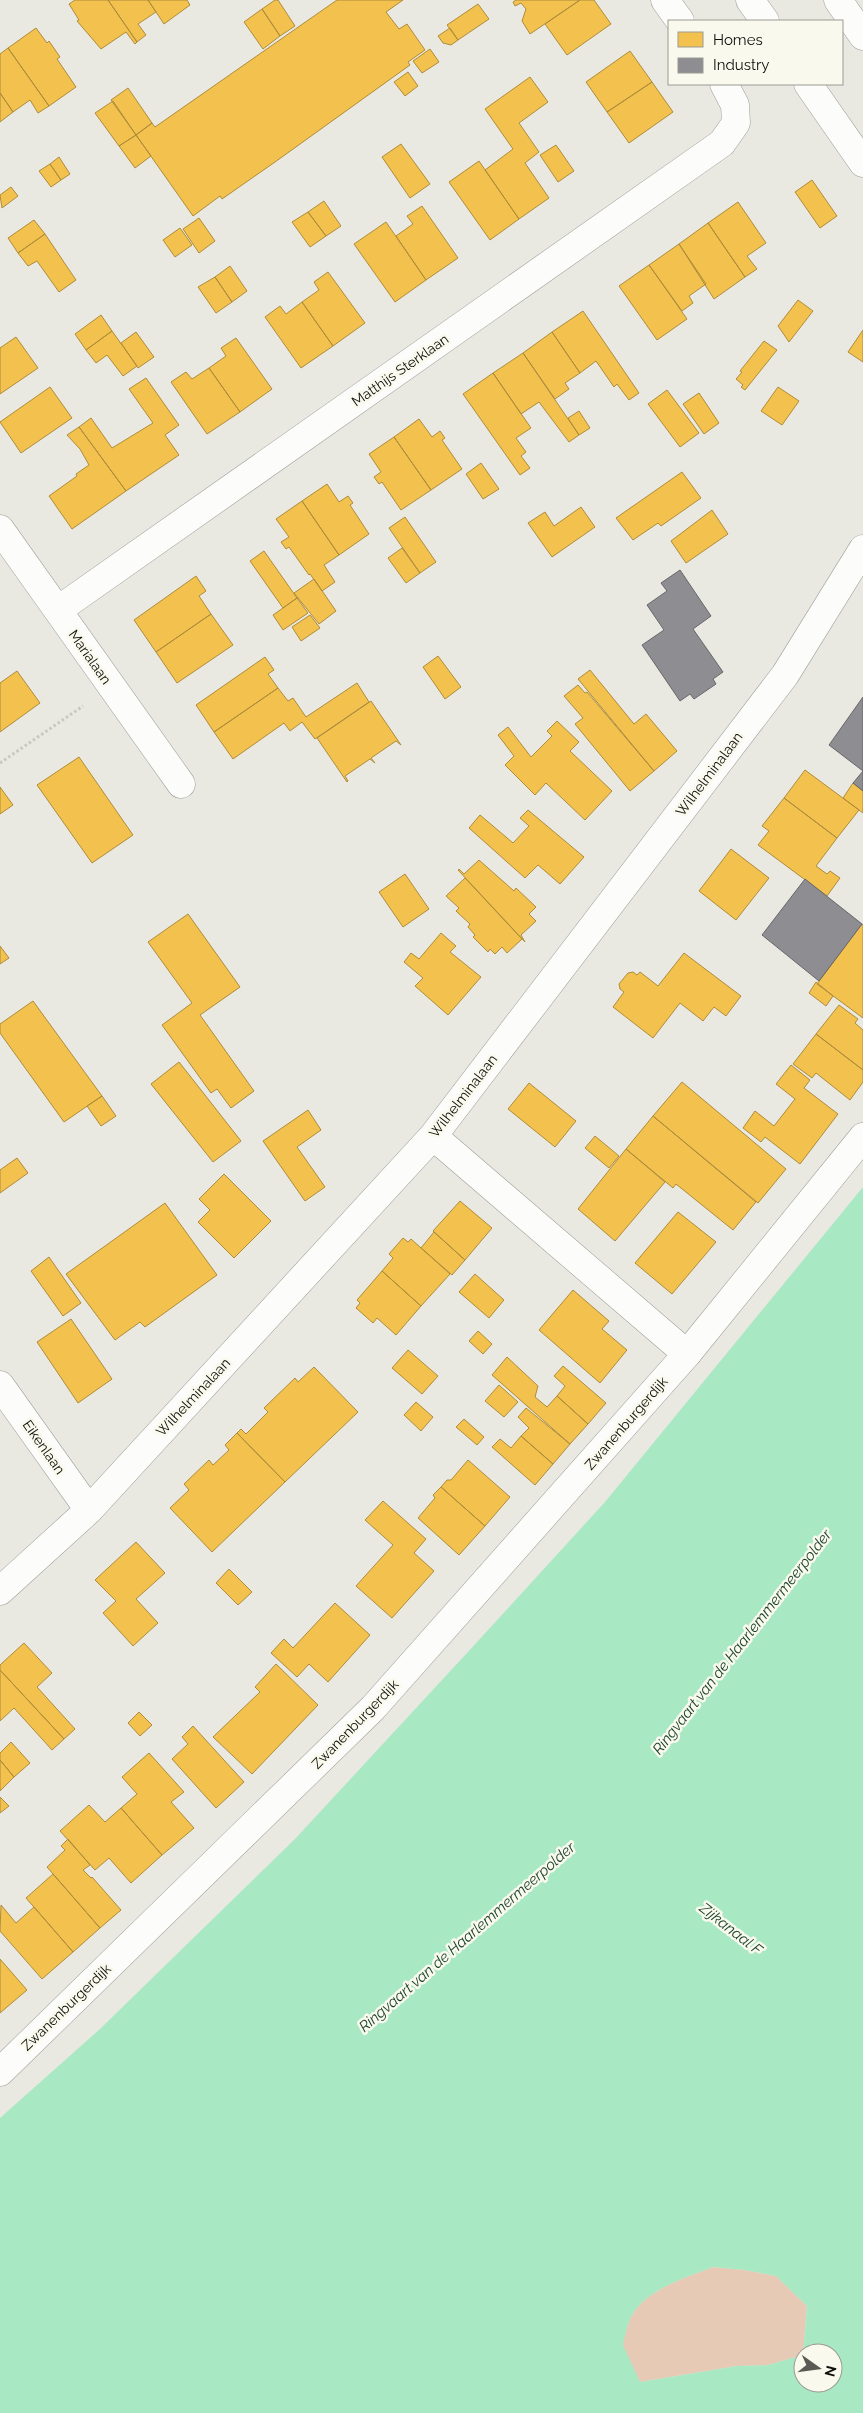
<svg xmlns="http://www.w3.org/2000/svg" width="863" height="2413" viewBox="0 0 863 2413" font-family="Raleway,sans-serif">
<style>
.green{fill:#e6cab5}
.water{fill:#a8e8c3;fill-rule:evenodd}
.homes{fill:#f2c14e;stroke:#ae8c3a}
.industry{fill:#8d8d92;stroke:#67676a}
.lines{fill:none;stroke-linecap:round;stroke-linejoin:round}
.minor-casing{stroke:#9d9d98;stroke-width:29}
.tertiary-casing{stroke:#9d9d98;stroke-width:29}
.path{stroke:#c7c7c4;stroke-width:3;stroke-dasharray:2.5 2.5;stroke-linecap:butt}
.minor{stroke:#fcfcfb;stroke-width:28}
.tertiary{stroke:#fcfcfb;stroke-width:28}
.labels{text-anchor:middle;stroke-width:5;stroke-linejoin:round;paint-order:stroke}
.street-label{font-size:14px;fill:#0f0f0b;stroke:#f9f9ed}
.water-label{font-size:15px;font-style:italic;fill:#143c28;stroke:#f9f9ed}
</style>
<rect width="100%" height="100%" fill="#e9e9e2"/>
<path class="green" d="M713,2267l32,3 31,6 31,30 -4,49 -35,10 -31,1 -97,16 -18,-37c3,-9 5,-21 10,-30 15,-26 55,-38 81,-48z"/>
<path class="water" d="M863,1187v1226h-863v-295l100,-89 195,-190 172,-186 138,-151zM713,2267l32,3 31,6 31,30 -4,49 -35,10 -31,1 -97,16 -17,-37c2,-9 4,-21 9,-30 15,-26 55,-38 81,-48zM803,2353h30v30h-30z"/>
<path class="homes" d="M75,0h33l29,42 -2,2 -9,-12 -25,17 -24,-28 2,-1 -10,-16z
M108,0h40l8,12 -18,12 8,11 -9,7z
M148,0h39l3,5 -26,19z
M275,0h3l17,26 -15,10 -18,-27z
M337,0h66l-17,12 13,17 8,-5 18,26 -17,12 2,3 -135,97 -53,37 -2,-3 -27,20 -57,-81 16,-12 3,4z
M516,0h64l-50,34 -8,-13 4,-12 -5,-6 -6,3 -2,-4z
M580,0h14l17,24 -44,31 -22,-31z
M478,4l11,15 -31,21 -11,-15z
M262,9l18,27 -17,13 -19,-27z
M36,28l11,15 2,-2 11,16 -3,2 19,28 -27,19 -41,-58z
M450,28l8,12 -7,5 -8,-2 -5,-7z
M8,48l41,58 -11,7 -8,-13 -17,12 -13,-19v-39z
M430,49l9,13 -17,11 -9,-12z
M630,51l22,31 -45,30 -21,-30z
M408,72l10,14 -13,10 -11,-14z
M530,77l18,25 -29,21 20,29 -14,11 24,35 -30,21 -34,-49 28,-21 -28,-40z
M652,82l21,30 -44,31 -22,-31z
M128,88l24,35 -16,12 -25,-35z
M0,93l13,19 -13,10z
M113,101l23,34 -17,11 -24,-33z
M136,135l15,21 -16,12 -16,-22z
M401,144l29,40 -20,14 -28,-41z
M556,145l18,26 -16,11 -18,-27z
M59,157l11,17 -9,6 -11,-16z
M479,161l40,58 -29,21 -41,-58z
M50,164l11,16 -10,7 -12,-16z
M812,180l25,36 -17,12 -25,-36z
M11,187l7,9 -16,12 -2,-13z
M324,201l17,25 -15,10 -18,-24z
M738,202l28,41 -19,13 10,13 -12,8 -37,-54z
M422,206l36,52 -32,22 -30,-44 17,-12 -6,-8z
M308,212l18,24 -16,11 -18,-25z
M199,218l16,23 -16,12 -16,-24z
M34,220l11,14 -27,19 -10,-15z
M386,222l40,58 -31,22 -41,-58z
M708,223l37,54 -31,22 -35,-55z
M180,228l12,17 -17,12 -12,-17z
M45,234l31,46 -17,12 -22,-31 -9,5 -10,-13z
M679,244l27,40 -17,12 4,7 -11,8 -33,-46z
M649,265l38,54 -30,21 -38,-54z
M230,266l17,25 -15,11 -17,-25z
M328,272l37,51 -32,23 -31,-44 17,-12 -5,-8z
M215,277l17,25 -16,11 -18,-26z
M798,300l15,11 -24,31 -11,-16z
M302,302l31,44 -32,22 -36,-51 15,-11 6,8z
M583,311l56,82 -10,7 -12,-16 -3,3 -18,-26 -16,12 -28,-41z
M101,315l11,16 -26,19 -11,-16z
M863,330v32l-15,-10z
M112,331l25,35 -14,10 -16,-21 -11,8 -10,-13z
M136,332l18,25 -16,11 -17,-25z
M552,332l28,41 -15,10 4,6 -14,10 -32,-46z
M16,337l22,31 -38,26v-46z
M236,338l36,51 -32,23 -31,-44 17,-12 -5,-8z
M764,341l13,9 -32,40 -4,-3 2,-2 -7,-6 6,-7 -2,-1z
M523,353l56,82 -10,7 -30,-40 -18,12 -28,-41z
M209,368l31,44 -33,22 -36,-52 15,-10 6,7z
M493,373l38,55 -15,10 10,14 -5,4 9,12 -10,7 -57,-81z
M146,378l33,47 -14,10 14,20 -53,36 -47,-64 12,-9 21,30 41,-25 -24,-34z
M50,387l22,31 -51,35 -21,-31z
M778,387l21,14 -17,24 -21,-14z
M667,390l32,43 -19,14 -32,-43z
M699,393l20,30 -15,11 -21,-30z
M579,411l11,17 -11,7 -11,-17z
M419,419l13,18 8,-6 5,7 -3,2 20,29 -31,21 -37,-53z
M79,427l47,64 -54,38 -23,-33 28,-20 -1,-2 13,-9 -9,-16 -13,-14z
M394,437l37,53 -30,20 -19,-28 -3,2 -5,-7 7,-5 -12,-18z
M481,463l18,26 -16,10 -17,-25z
M682,472l19,26 -40,28 -3,-3 -25,17 -17,-22z
M327,484l12,18 9,-6 5,7 -3,2 19,29 -30,21 -37,-54z
M302,501l37,54 -15,10 11,17 -13,9 -12,-17 -1,1 -20,-28 -3,2 -5,-7 8,-5 -13,-18z
M581,507l14,20 -43,30 -24,-34 17,-11 9,14z
M712,510l16,24 -42,29 -15,-22z
M405,517l31,45 -16,11 -31,-45z
M402,548l18,25 -14,10 -18,-25z
M264,551l33,47 -14,10 -33,-47z
M196,576l10,15 -7,5 12,18 -55,38 -22,-32z
M314,579l22,32 -17,13 -25,-31z
M297,598l11,15 -25,17 -10,-15z
M211,614l22,31 -56,38 -21,-31z
M310,615l10,13 -19,13 -9,-14z
M438,656l23,31 -16,12 -22,-32z
M265,657l9,13 -6,4 10,14 -64,44 -18,-27z
M590,670l44,54 12,-10 31,37 -23,20 -76,-92z
M17,671l23,32 -40,29v-49z
M357,683l12,19 -54,37 -13,-17 -12,9 -6,-8 -51,36 -19,-27 64,-44 10,13 5,-3 13,19z
M578,685l7,8 2,-1 67,79 -24,20 -55,-67 8,-6 -19,-22z
M371,701l30,44 -5,-4 -25,17 4,5 -5,-4 -25,17 3,5 -1,1 -30,-44z
M557,721l22,21 -9,9 42,40 -27,29 -39,-37 -11,12 -30,-30 9,-9 -16,-21 10,-8 23,30 21,-21 -5,-5z
M79,757l54,78 -41,28 -55,-78z
M805,770l54,40 -22,28 -53,-40z
M853,783l10,8v22l-20,-15z
M0,787l13,18 -13,9z
M784,798l53,40 -21,28 11,8 3,-3 10,7 -13,18 -69,-51 11,-14 -7,-5z
M528,810l56,47 -24,27 -22,-19 -13,13 -56,-50 11,-13 33,28 16,-17 -9,-8z
M731,849l38,29 -33,42 -37,-29z
M479,860l35,31 2,-3 20,19 -7,7 7,7 -15,14 4,7 -67,-72 1,-1 5,5z
M405,874l24,35 -26,18 -24,-35z
M465,878l57,61 -15,14 -5,-6 -7,7 -5,-5 -2,3 -15,-15 2,-2 -7,-8 2,-3 -14,-13 3,-3 -13,-12z
M188,914l52,73 -40,28 54,76 -23,17 -14,-19 -6,4 -49,-68 30,-22 -44,-61z
M862,924l1,1v93l-46,-34z
M441,933l15,13 -6,6 31,25 -33,38 -33,-29 8,-8 -19,-16 7,-9 8,6z
M0,946l9,12 -9,6z
M684,953l57,43 -15,20 -12,-9 -11,14 -23,-18 -27,35 -40,-31 11,-15 -4,-3 -1,-5 9,-11 5,-1 4,3 3,-3 18,14z
M816,982l17,14 -7,10 -17,-13z
M33,1001l69,95 -38,26 -64,-89v-9z
M839,1005l19,14 -3,4 8,7v40l-47,-36z
M816,1034l47,36v12l-13,18 -34,-27 -4,5 -19,-14z
M179,1062l62,79 -28,21 -62,-78z
M791,1065l19,15 -6,8 34,26 -38,50 -35,-27 -4,5 -18,-14 12,-17 19,15 21,-27 -19,-15z
M682,1082l104,87 -28,34 -105,-87z
M529,1083l47,38 -21,26 -47,-38z
M102,1096l14,20 -15,10 -14,-20z
M308,1110l13,20 -24,17 28,40 -20,14 -42,-60z
M653,1116l103,86 -23,28 -57,-46 -3,4 -47,-39z
M595,1136l24,20 -10,12 -24,-20z
M626,1149l39,33 -50,59 -37,-32z
M17,1158l11,15 -28,20v-23z
M224,1174l47,47 -37,37 -36,-36 12,-12 -11,-11z
M460,1201l32,27 -27,32 -32,-29z
M165,1203l52,72 -72,52 -5,-5 -25,18 -49,-66z
M678,1212l38,30 -44,52 -37,-31z
M434,1232l31,28 -13,15 -31,-27z
M403,1238l5,4 3,-3 39,35 -29,32 -39,-35 11,-13 -4,-4z
M49,1257l32,46 -18,13 -32,-45z
M382,1271l39,35 -25,29 -19,-17 -4,5 -17,-15 4,-5 -3,-3z
M475,1274l29,26 -15,18 -30,-26z
M573,1290l36,31 -7,8 25,21 -27,33 -61,-53z
M71,1319l41,60 -34,24 -41,-61z
M478,1331l14,13 -9,10 -14,-13z
M408,1350l30,26 -16,18 -30,-26z
M507,1357l31,29 -3,11 12,10 10,-11 31,28 -18,20 -78,-69z
M563,1366l43,37 -18,21 -31,-28 8,-10 -11,-10z
M314,1367l44,45 -73,70 -48,-49 4,-4 5,5 22,-22 -4,-4 31,-30 3,4z
M499,1385l19,17 -14,15 -19,-16z
M416,1402l17,15 -12,14 -17,-16z
M526,1408l44,36 -17,20 -32,-28 8,-8 -11,-11z
M464,1419l20,18 -7,8 -21,-18z
M237,1433l48,49 -73,70 -42,-44 19,-18 -5,-6 25,-24 4,5 16,-15 -4,-5z
M521,1436l32,28 -18,21 -43,-38 8,-8 11,9z
M468,1460l42,37 -25,29 -44,-39 6,-7h4z
M441,1487l44,39 -26,29 -41,-37 17,-20 -2,-3z
M383,1501l43,38 -12,14 20,18 -42,47 -36,-32 37,-41 -28,-25z
M136,1542l29,31 -29,26 22,24 -25,23 -30,-33 13,-12 -21,-21z
M229,1569l23,23 -14,13 -22,-22z
M335,1603l35,32 -42,47 -19,-18 -12,13 -26,-24 13,-14 9,9z
M24,1643l28,30 -15,14 38,42 -11,10 -64,-69v-5z
M276,1664l42,41 -66,69 -39,-37 47,-45 -5,-5z
M0,1670l64,69 -12,11 -38,-42 -14,13z
M139,1712l13,13 -12,11 -12,-13z
M193,1726l51,56 -28,26 -44,-49 16,-15 -6,-7z
M11,1742l19,21 -16,14 -14,-17v-7z
M149,1753l35,39 -13,10 23,26 -32,27 -41,-47 16,-14 -15,-17z
M0,1760l14,17 -14,14z
M0,1797l9,9 -9,7z
M89,1805l16,17 16,-14 41,47 -31,28 -22,-25 -14,12 -35,-39z
M68,1839l22,26 -7,5 8,8 1,-1 29,33 -21,18 -53,-61 18,-17 -4,-4z
M53,1874l47,54 -27,24 -47,-54z
M1,1905l15,18 18,-16 39,45 -31,27 -42,-48z
M0,1959l27,31 -27,23z"/>
<path class="industry" d="M680,570l31,46 -18,13 30,43 -10,7 3,5 -22,15 -4,-5 -10,7 -38,-56 22,-15 -17,-25 20,-14 -6,-8z
M863,697v94l-10,-8 10,-12 -34,-26z
M805,879l57,45 -43,57 -57,-46z"/>
<g class="lines">
<g class="minor-casing">
<path id="minor" d="M665,0l15,21
M838,0l25,36
M0,529l181,255
M58,610l664,-467 14,-20 -1,-18 -11,-21
M433,1136l254,218
M0,1385l89,125
M0,1591l89,-81 344,-374 352,-461 78,-126"/>
</g>
<g class="tertiary-casing">
<path id="tertiary" d="M750,0l15,21
M808,84l55,79
M0,2072l373,-364 314,-354 176,-217"/>
</g>
<path class="path" d="M0,763l83,-57"/>
<use href="#minor" class="minor"/>
<use href="#tertiary" class="tertiary"/>
</g>
<g class="labels">
<g class="street-label">
<text transform="translate(400 370) rotate(-35)" y="5">Matthijs Sterklaan</text>
<text transform="translate(90 657) rotate(55)" y="5">Marialaan</text>
<text transform="translate(709 774) rotate(-53)" y="5">Wilhelminalaan</text>
<text transform="translate(463 1096) rotate(-52)" y="5">Wilhelminalaan</text>
<text transform="translate(193 1397) rotate(-47)" y="5">Wilhelminalaan</text>
<text transform="translate(626 1423) rotate(-49)" y="5">Zwanenburgerdijk</text>
<text transform="translate(44 1447) rotate(55)" y="5">Eikenlaan</text>
<text transform="translate(355 1724) rotate(-46)" y="5">Zwanenburgerdijk</text>
<text transform="translate(66 2007) rotate(-44)" y="5">Zwanenburgerdijk</text>
</g>
<g class="water-label">
<text transform="translate(742 1642) rotate(-52)" y="5">Ringvaart van de Haarlemmermeerpolder</text>
<text transform="translate(731 1929) rotate(38)" y="5">Zijkanaal F</text>
<text transform="translate(467 1937) rotate(-41)" y="5">Ringvaart van de Haarlemmermeerpolder</text>
</g>
</g>
<rect x="668" y="20" width="175" height="65" fill="#f9f9ed" stroke="#9b9b93"/>
<rect x="678" y="32" width="25" height="15" fill="#f2c14e" stroke="#9b9b93"/>
<text x="713" y="45" font-size="15" fill="#0f0f0b">Homes</text>
<rect x="678" y="58" width="25" height="15" fill="#8d8d92" stroke="#9b9b93"/>
<text x="713" y="70" font-size="15" fill="#0f0f0b">Industry</text>
<g transform="translate(818 2368) rotate(104)"><circle r="24" fill="#f9f9ed" stroke="#9b9b93"/>
<path d="M0-4L9 19L0 12L-9 19Z" fill="#5b5b56"/>
<text y="-8" font-size="14" font-weight="bold" text-anchor="middle" fill="#0f0f0b">N</text>
</g>
</svg>
